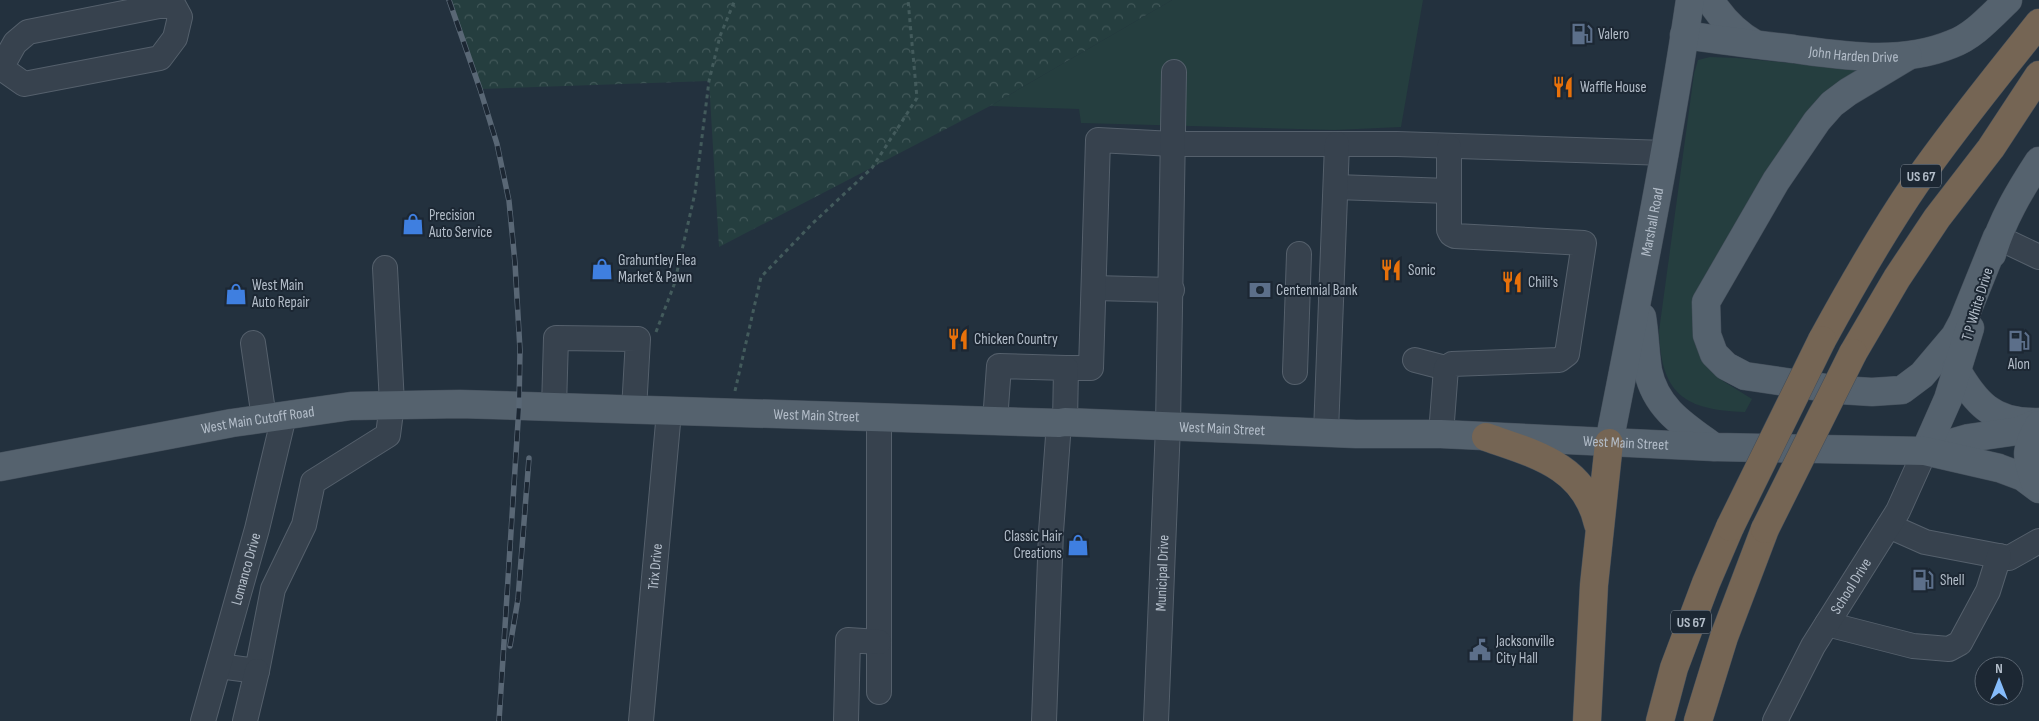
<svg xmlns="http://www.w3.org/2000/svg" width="2039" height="721" viewBox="0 0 2039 721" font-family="'Sofia Sans Condensed',sans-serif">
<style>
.green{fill:#253e3f}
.forest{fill:url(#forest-crowns)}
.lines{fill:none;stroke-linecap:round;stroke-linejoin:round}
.minor-casing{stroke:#55606c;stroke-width:26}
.major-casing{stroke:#434e5a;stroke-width:29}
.highway-casing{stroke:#424d59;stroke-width:29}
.path{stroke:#435b5c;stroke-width:3;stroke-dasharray:4 4;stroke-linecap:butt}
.minor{stroke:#37424e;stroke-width:24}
.major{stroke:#55626e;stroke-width:28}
.highway{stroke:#756554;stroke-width:28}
.rail-casing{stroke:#596775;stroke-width:5.5}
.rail{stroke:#1c2733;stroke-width:4;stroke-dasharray:11;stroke-linecap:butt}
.highway-bridge-casing{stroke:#424d59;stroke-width:29;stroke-linecap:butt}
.highway-bridge{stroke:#756554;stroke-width:28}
.labels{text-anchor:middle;stroke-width:4;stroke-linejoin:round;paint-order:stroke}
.shield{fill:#1c2733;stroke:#86909c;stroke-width:1}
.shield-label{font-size:14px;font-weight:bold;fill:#b3bdc9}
.poi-label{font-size:15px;fill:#b3bdc9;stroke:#1c2733;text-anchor:start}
.street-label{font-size:15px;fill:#b3bdc9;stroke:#1c2733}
</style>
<defs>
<pattern id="forest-crowns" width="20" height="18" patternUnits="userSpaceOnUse" patternTransform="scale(1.25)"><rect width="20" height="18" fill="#253e3f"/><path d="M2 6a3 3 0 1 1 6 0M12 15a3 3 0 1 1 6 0" fill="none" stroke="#425859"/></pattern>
</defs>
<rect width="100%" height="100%" fill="#23313e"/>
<path class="green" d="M1172,0h251l-22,127 -66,3 -254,-7 -2,-14 -89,-3z
M1710,57l27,1 127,12 -162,215 -10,37 6,19 12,23 13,17 29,18 -7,13c-61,-2 -84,-18 -86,-81l35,-257 4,-14z"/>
<path class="forest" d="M449,0h723l-182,106 -271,141 -10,-166 -229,8z"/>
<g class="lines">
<g class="minor-casing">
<g id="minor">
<path d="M0,67l24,17 136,-26 15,-20 5,-21 -6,-11h-15l-131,26 -13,11 -14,25"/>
<path d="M1336,187l113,4"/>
<path d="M1997,237l42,20"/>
<path d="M1094,288l78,2"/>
<path d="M253,343l11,75"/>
<path d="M1415,360l31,8"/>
<path d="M1066,368h25l7,-228 75,4h224l269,9"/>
<path d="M1295,372l4,-118"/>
<path d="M554,407l2,-69 82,1 -4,71"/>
<path d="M995,421l4,-55 67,2 -1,54"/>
<path d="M1326,432l11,-288"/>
<path d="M1441,434l5,-66 6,-4 107,-4 8,-6 17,-111 -129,-7 -4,-2 -2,-4v-83"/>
<path d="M1889,526l36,16 84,16 30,-17"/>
<path d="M1827,624l86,22 36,3 11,-6 28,-52 11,-35"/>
<path d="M219,666l38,5 16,-82 31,-64 9,-43 75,-47 4,-31 -7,-136"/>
<path d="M879,692v-274"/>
<path id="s1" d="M203,721l54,-192 27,-113"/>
<path d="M245,721l12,-50"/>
<path id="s2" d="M641,721l28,-309"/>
<path d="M846,721l2,-81 31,2"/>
<path d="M1044,721l7,-189 8,-109"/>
<path id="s3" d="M1156,721l12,-295 6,-354"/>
<path id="s4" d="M1775,721l38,-75 85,-135 27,-60"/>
</g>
</g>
<g class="major-casing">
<g id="major">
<path d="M1710,0c12,19 25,33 45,44"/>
<path id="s5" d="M1684,35c37,5 73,10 110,14 52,7 107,16 158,-5 22,-8 39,-28 56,-44"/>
<path d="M1908,56l-60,36 -16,12 -15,17 -41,60 -70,121 1,33 7,19 12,12 19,10 95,14 32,2 30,-2 20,-15 33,-39 8,-15 34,-84"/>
<path d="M1992,254c10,-34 28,-64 47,-93"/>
<path d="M1642,317c3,18 3,36 6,54 8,38 37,55 66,76"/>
<path d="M1956,369c19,33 36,53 77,53"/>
<path id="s6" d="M1609,443c29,-148 59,-295 81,-443"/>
<path d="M1927,450l42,-12 49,-7 21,-9"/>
<path d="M1925,451l23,-52 22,-71"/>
<path id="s7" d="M0,467l232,-44 119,-17 109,-2 599,19 6,-1 291,12h85l273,13 211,4 74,17 24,9 16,12"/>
<path d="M2036,486c-9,-30 -13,-33 3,-61"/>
</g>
</g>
<g class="highway-casing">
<path id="highway" d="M1822,340c29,-53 59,-106 94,-157 38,-55 81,-107 123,-160
M1853,353l44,-75 40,-60 54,-70 48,-73
M1486,437c49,17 99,29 112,87
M1587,721l7,-136 15,-142
M1660,721l14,-53 32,-85 24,-56
M1698,721l26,-84 41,-108"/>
</g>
<path class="path" d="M656,332l18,-47 21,-92 14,-112 11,-45 15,-36
M735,391l26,-114 52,-54 59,-55 45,-70 -9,-98"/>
<use href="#minor" class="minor"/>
<use href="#major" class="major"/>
<use href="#highway" class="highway"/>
<g class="rail-casing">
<path id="rail" d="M449,0l31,89 17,55 12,57 6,62 5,87 -1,56 -20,315
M510,646l8,-47 11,-141"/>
</g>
<use href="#rail" class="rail"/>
<g class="highway-bridge-casing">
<path id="highway-bridge" d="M1730,527l92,-187
M1765,529l88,-176"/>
</g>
<use href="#highway-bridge" class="highway-bridge"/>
</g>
<defs>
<g id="fuel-bare" transform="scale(1.725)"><path d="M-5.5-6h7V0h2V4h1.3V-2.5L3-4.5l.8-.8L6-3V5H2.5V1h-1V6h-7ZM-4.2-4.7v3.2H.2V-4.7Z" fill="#5c6f8a" stroke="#1c2733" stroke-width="2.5" paint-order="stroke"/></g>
<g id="restaurant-bare" transform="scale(1.725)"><path d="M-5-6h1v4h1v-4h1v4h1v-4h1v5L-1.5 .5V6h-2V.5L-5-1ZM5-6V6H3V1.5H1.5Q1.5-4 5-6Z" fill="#e8710a" stroke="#1c2733" stroke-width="2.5" paint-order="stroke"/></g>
<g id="shop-bare" transform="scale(1.725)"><path d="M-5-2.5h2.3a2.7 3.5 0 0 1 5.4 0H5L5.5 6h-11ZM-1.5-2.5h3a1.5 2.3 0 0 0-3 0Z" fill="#3f7fe0" stroke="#1c2733" stroke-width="2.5" paint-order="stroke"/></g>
<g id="bank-bare" transform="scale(1.725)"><path d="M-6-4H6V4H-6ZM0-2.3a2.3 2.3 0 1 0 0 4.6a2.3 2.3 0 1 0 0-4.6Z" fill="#5c6f8a" stroke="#1c2733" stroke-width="2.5" paint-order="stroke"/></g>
<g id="civic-bare" transform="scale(1.725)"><path d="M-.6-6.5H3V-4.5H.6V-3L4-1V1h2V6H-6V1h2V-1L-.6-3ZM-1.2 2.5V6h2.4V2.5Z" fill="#5c6f8a" stroke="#1c2733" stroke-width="2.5" paint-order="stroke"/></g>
</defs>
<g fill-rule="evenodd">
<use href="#fuel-bare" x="1582" y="34"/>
<use href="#restaurant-bare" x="1563" y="87"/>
<use href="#shop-bare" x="413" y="224"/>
<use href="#shop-bare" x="602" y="269"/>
<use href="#restaurant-bare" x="1391" y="270"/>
<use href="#restaurant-bare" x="1512" y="282"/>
<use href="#bank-bare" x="1260" y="290"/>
<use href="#shop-bare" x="236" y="294"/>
<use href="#restaurant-bare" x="958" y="339"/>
<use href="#fuel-bare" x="2019" y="341"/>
<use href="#shop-bare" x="1078" y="545"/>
<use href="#fuel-bare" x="1923" y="580"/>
<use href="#civic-bare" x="1480" y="650"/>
</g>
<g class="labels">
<g class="shield">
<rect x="1901" y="164.5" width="40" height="23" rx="4"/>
<rect x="1671" y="610.5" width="40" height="23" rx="4"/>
</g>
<g class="shield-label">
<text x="1921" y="181">US 67</text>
<text x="1691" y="627">US 67</text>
</g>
<g class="poi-label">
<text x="1598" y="39">Valero</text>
<text x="1580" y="92">Waffle House</text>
<text x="429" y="220">Precision<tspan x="429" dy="17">Auto Service</tspan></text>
<text x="618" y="265">Grahuntley Flea<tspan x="618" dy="17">Market &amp; Pawn</tspan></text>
<text x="1408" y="275">Sonic</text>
<text x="1528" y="287">Chili's</text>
<text x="252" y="290">West Main<tspan x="252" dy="17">Auto Repair</tspan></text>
<text x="1276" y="295">Centennial Bank</text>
<text x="974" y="344">Chicken Country</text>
<text x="2019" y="369" text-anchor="middle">Alon</text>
<text x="1062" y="541" text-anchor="end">Classic Hair<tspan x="1062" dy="17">Creations</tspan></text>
<text x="1940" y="585">Shell</text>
<text x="1496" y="646">Jacksonville<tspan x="1496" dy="17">City Hall</tspan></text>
</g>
<g class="street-label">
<text dy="5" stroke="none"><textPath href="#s5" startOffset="171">John Harden Drive</textPath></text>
<text dy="5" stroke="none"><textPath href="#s6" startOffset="225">Marshall Road</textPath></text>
<text transform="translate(1977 304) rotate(-73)" y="5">T P White Drive</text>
<text dy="5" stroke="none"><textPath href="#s7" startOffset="822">West Main Street</textPath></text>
<text dy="5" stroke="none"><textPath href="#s7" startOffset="262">West Main Cutoff Road</textPath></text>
<text dy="5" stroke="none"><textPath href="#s7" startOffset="1228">West Main Street</textPath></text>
<text dy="5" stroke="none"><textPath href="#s7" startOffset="1632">West Main Street</textPath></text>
<text dy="5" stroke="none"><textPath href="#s2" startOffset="155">Trix Drive</textPath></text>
<text dy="5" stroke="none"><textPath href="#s1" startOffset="158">Lomanco Drive</textPath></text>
<text dy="5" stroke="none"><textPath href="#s3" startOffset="148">Municipal Drive</textPath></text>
<text dy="5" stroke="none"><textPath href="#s4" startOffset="155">School Drive</textPath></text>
</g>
</g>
<g transform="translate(1999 681)"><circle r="24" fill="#1c2733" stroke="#58636f"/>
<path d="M0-4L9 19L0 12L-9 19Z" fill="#86bcfb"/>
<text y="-8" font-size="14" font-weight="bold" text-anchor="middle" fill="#b3bdc9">N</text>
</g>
</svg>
